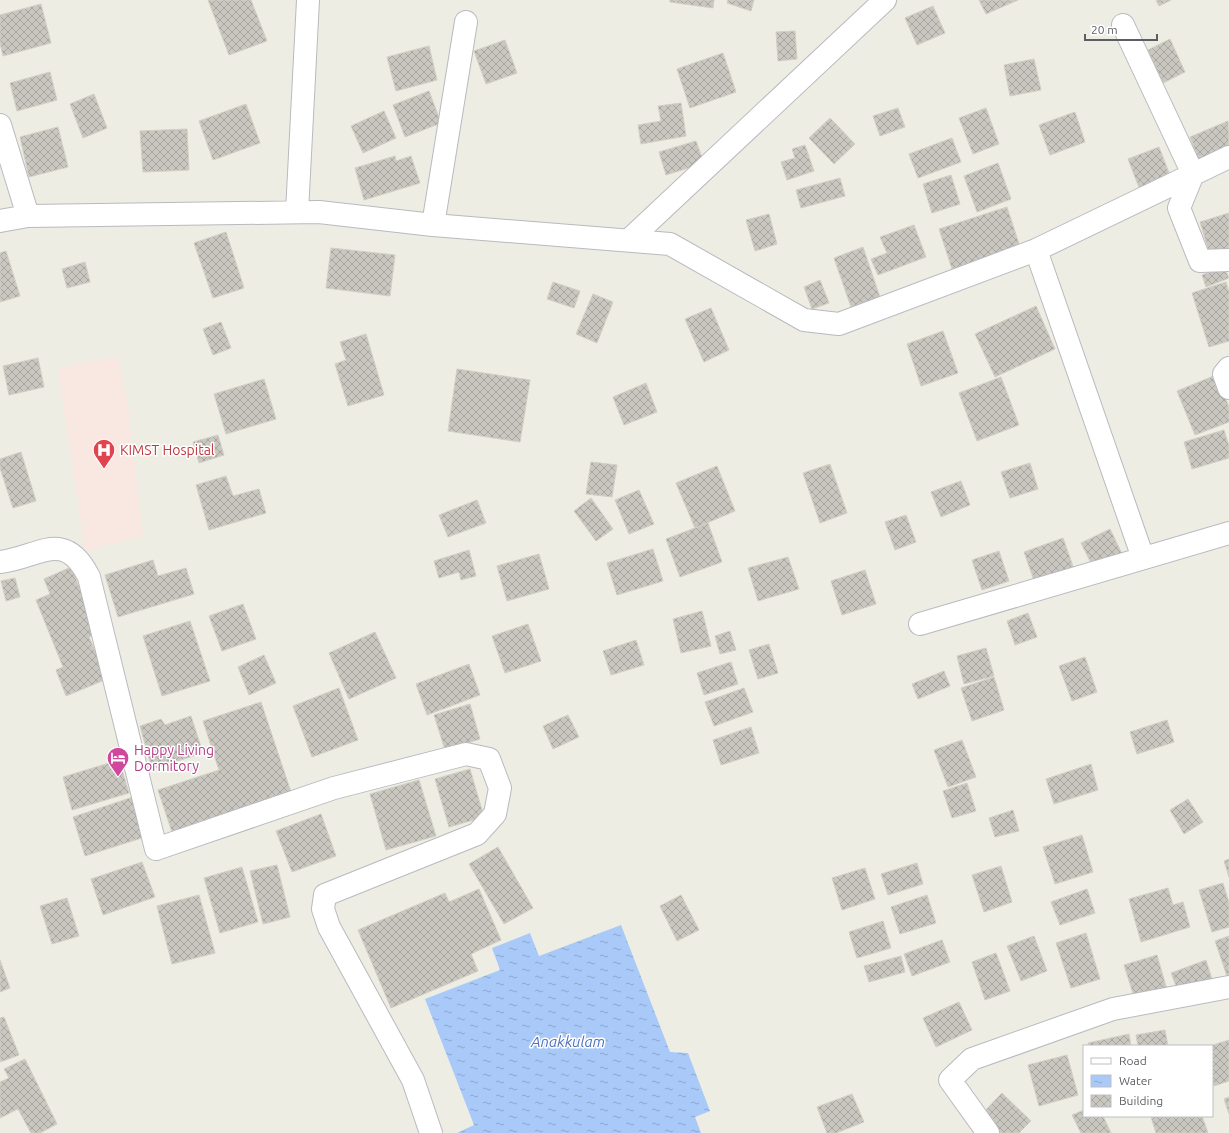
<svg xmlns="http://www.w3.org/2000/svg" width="1229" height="1133" viewBox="0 0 1229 1133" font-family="Ubuntu,sans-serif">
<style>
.medical{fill:#f9e7e1}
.water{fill:url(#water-ripples)}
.building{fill:url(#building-cross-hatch);stroke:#d2cfc3}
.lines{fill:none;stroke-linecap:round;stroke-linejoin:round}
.minor-casing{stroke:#b9babf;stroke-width:24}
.minor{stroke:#fff;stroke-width:22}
.labels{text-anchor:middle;stroke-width:3;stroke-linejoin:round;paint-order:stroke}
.health-label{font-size:14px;fill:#be3a42;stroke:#fff;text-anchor:start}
.hotel-label{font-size:14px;fill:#b23c85;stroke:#fff;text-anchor:start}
.water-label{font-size:15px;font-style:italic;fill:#4d70ba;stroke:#fff}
</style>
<defs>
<pattern id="water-ripples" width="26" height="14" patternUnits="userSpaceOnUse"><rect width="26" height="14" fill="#a9c9f9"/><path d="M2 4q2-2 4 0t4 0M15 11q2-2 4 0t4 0" fill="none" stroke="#8da6cd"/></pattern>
<pattern id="building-cross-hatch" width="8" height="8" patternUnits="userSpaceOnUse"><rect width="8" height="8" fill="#c9c7c0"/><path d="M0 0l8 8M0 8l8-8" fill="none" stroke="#a6a5a0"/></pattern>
</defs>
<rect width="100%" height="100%" fill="#edede4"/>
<path class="medical" d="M118,357l10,48 15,131 -58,15 -27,-183z"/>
<path class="water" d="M621,925l49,127 18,1 22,58 -15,6 6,16h-244l17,-8 -49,-126 75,-29 -8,-22 38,-15 9,23z"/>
<path class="building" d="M208,0h43l16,41 -38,14z
M670,0h44l-1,8 -43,-6z
M728,0h26l-3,11 -24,-8z
M979,0h39l-32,14z
M1156,0h15l-12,6z
M41,4l10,39 -48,13 -3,-13v-28z
M933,6l12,27 -28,12 -12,-27z
M795,31l2,28 -19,2 -2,-29z
M1170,39l15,33 -22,11 -15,-33z
M505,40l12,33 -31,11 -12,-33z
M429,46l8,34 -41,11 -9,-34z
M723,53l13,39 -46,16 -13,-39z
M1034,59l7,31 -31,6 -6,-31z
M50,72l7,28 -40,11 -7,-28z
M429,91l12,32 -36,14 -12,-32z
M94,94l13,34 -24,10 -13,-34z
M681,103l5,33 -45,8 -3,-19 23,-4 -3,-15z
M246,104l14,39 -47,17 -14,-39z
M898,108l7,19 -25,9 -7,-20z
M986,108l13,36 -26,10 -14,-36z
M384,111l12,27 -33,15 -12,-27z
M1075,112l10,30 -35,13 -11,-30z
M830,118l25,26 -21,20 -25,-26z
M1228,121l1,30 -29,12 -10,-26z
M58,127l10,40 -39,10 -9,-40z
M187,129l2,41 -46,2 -3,-41z
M952,138l9,24 -43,16 -9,-24z
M696,141l8,22 -38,12 -7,-23z
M805,145l9,26 -27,9 -6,-18 14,-4 -3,-9z
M1159,147l12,31 -31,12 -12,-31z
M395,156l1,5 15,-5 9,27 -56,17 -9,-32z
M998,163l13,36 -34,13 -13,-36z
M951,175l9,29 -28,9 -9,-29z
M840,178l5,18 -44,12 -5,-18z
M1007,207l15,46 -68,22 -15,-46z
M1229,213v36l-19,6 -10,-33z
M769,214l8,30 -22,7 -9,-31z
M914,225l12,32 -48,18 -7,-16 16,-6 -7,-16z
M226,232l18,56 -31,10 -19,-55z
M863,247l17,50 -29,10 -17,-49z
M331,248l64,7 -5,41 -64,-8z
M6,251l14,45 -20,6v-49z
M85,262l5,20 -23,6 -5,-19z
M1224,267l5,11 -23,9 -4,-12z
M820,280l9,23 -17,6 -8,-22z
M553,282l27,9 -6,17 -27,-9z
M1226,282l3,10v49l-20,6 -17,-54z
M593,294l20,8 -16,41 -21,-9z
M1036,306l19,43 -60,28 -20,-43z
M711,308l18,42 -25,12 -19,-43z
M221,322l10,26 -18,7 -10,-26z
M943,331l15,42 -37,13 -14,-42z
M366,334l18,61 -36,11 -13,-42 11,-4 -6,-18z
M38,358l6,29 -35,8 -6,-29z
M457,369l73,11 -10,62 -72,-11z
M1216,375l13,32v15l-34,13 -18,-44z
M1001,377l18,48 -42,16 -18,-48z
M264,379l12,40 -50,15 -12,-40z
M646,383l11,29 -33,13 -11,-28z
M1224,430l5,16v12l-37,11 -8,-27z
M218,435l6,20 -25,8 -6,-21z
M21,452l15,49 -23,7 -13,-40v-9z
M591,462l26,3 -5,32 -26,-3z
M1030,463l8,26 -28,9 -9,-26z
M830,464l17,49 -27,10 -17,-50z
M717,466l18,45 -40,17 -19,-45z
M226,476l7,20 26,-7 7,24 -57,17 -13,-45z
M961,481l9,24 -29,12 -10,-25z
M639,490l15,34 -25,10 -14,-34z
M591,498l22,31 -17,12 -22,-30z
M477,500l9,23 -38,14 -9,-22z
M906,515l10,27 -21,8 -10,-28z
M708,523l14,39 -42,15 -14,-38z
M1110,529l13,27 -29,13 -13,-26z
M1063,538l12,34 -39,14 -12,-34z
M653,549l10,32 -46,14 -10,-32z
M469,550l7,26 -15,4 -2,-8 -20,6 -5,-17z
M999,551l10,30 -27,9 -10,-30z
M539,554l10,35 -42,12 -10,-35z
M788,557l11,32 -41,12 -10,-33z
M153,560l5,16 28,-8 8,26 -76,23 -13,-42z
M71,567l27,66 -9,4 18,42 -41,17 -10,-26 7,-3 -27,-67 14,-6 -6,-15z
M865,570l11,34 -34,11 -11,-34z
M15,578l5,19 -14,4 -5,-20z
M243,604l13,35 -34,12 -13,-35z
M702,611l9,35 -30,7 -8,-34z
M1028,613l9,24 -22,8 -8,-24z
M190,621l20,60 -48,15 -19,-60z
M528,624l13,37 -36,12 -13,-37z
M730,631l6,19 -16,4 -5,-18z
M375,632l21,46 -47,21 -20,-46z
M636,640l8,25 -33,10 -8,-24z
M769,644l9,29 -20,6 -9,-29z
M986,648l8,28 -30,8 -7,-28z
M264,655l12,28 -27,12 -11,-28z
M1085,657l12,35 -25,9 -13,-35z
M731,662l7,22 -34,11 -7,-22z
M469,664l11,31 -53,20 -11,-31z
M944,671l6,15 -32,13 -6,-15z
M994,677l10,33 -32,11 -11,-33z
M339,688l19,52 -46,17 -19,-51z
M744,688l9,24 -39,14 -9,-24z
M261,702l30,90 -119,40 -14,-42 61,-20 -16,-49z
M470,704l10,35 -35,11 -11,-35z
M568,715l11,22 -26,12 -10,-23z
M191,716l12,37 -51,16 -12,-43 21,-7 4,6z
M1167,720l7,22 -37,12 -7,-22z
M751,727l8,26 -38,12 -8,-25z
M962,740l14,37 -28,10 -14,-37z
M119,760l10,33 -57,17 -9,-33z
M1091,764l7,26 -44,14 -8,-25z
M470,769l14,48 -35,10 -14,-48z
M419,780l17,56 -50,14 -16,-56z
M967,783l9,28 -24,7 -9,-27z
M136,796l12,40 -63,20 -12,-39z
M1188,799l15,23 -19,12 -14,-24z
M1013,810l6,21 -24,6 -6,-19z
M321,814l15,42 -44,16 -16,-41z
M1082,835l11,37 -38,12 -12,-37z
M498,847l35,61 -29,16 -35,-60z
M1229,859v18l-5,-16z
M142,862l13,35 -52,18 -12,-36z
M917,863l6,21 -35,11 -7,-21z
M277,865l13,52 -27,7 -13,-53z
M1001,866l11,36 -28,10 -12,-37z
M242,867l16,55 -38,11 -16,-55z
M865,868l10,31 -33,11 -10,-32z
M1223,883l6,20v24l-17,5 -13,-42z
M1168,888l5,17 10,-3 7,25 -49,15 -12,-43z
M479,889l22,51 -30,14 7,17 -87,37 -33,-78 87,-37 4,9z
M1087,889l8,24 -35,12 -9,-23z
M199,895l16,58 -43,11 -15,-58z
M681,895l18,35 -22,11 -17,-35z
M927,895l9,28 -36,11 -9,-27z
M67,898l12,38 -27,8 -12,-38z
M883,921l8,27 -34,10 -8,-26z
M1086,933l14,46 -29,9 -15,-45z
M1034,936l13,35 -26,10 -14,-35z
M1229,936v46l-14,-41z
M942,940l8,22 -38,14 -8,-22z
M996,953l14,38 -25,9 -13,-38z
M1157,955l10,35 -32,10 -11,-35z
M901,956l4,16 -36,10 -5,-16z
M0,960l10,28 -10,4z
M1206,960l6,19 -34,12 -7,-18z
M959,1002l13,28 -36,17 -13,-29z
M4,1017l15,38 -19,7v-44z
M1165,1030l3,16h-30l-2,-11z
M1129,1034l2,12h-42l-1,-3z
M1229,1040v41l-15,5 -2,-6v-34h-2z
M1067,1055l11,40 -39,11 -11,-41z
M25,1059l32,65 -17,9h-9l-13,-24 -18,9v-36l9,-4 -5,-9z
M1002,1093l29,28 -12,12h-18l-19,-19z
M852,1094l12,28 -28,11h-9l-10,-26z
M1229,1097v17l-5,-15z
M1084,1110v6h19l8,17h-30l-9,-18z
M1153,1116h49l6,17h-52l-5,-16z"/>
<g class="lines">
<g class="minor-casing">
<path id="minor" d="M1123,25l70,149 -14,34 21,53 29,-1
M0,125l28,91
M297,212l11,-212
M0,221l28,-5 291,-4 114,13 237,19 134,76 35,4 197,-74 193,-93
M433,225l33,-203
M629,240l256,-240
M1036,250l107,308
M1229,368l-5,6 5,14
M0,562c38,-4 64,-35 89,15l67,272 178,-61 132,-34 23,5 11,29 -5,26 -18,20 -152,61 -2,14 6,18 84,153 18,53
M920,624l309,-91
M988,1133l-38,-53 22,-21 141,-50 116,-22"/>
</g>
<use href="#minor" class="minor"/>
</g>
<defs>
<g id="hospital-pin" transform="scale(1.15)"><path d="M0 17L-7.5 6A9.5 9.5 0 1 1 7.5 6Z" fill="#e0444e" stroke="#fff"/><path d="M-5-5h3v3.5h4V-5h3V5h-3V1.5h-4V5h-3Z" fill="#fff"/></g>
<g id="hotel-pin" transform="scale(1.15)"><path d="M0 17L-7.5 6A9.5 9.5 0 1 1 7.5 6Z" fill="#d1479c" stroke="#fff"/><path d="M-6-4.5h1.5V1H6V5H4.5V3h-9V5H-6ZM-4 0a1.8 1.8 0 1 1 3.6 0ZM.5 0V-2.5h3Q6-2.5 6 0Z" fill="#fff"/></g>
</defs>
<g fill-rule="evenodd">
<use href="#hospital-pin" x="104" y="450"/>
<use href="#hotel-pin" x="118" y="758"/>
</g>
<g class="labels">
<g class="health-label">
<text x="120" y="455">KIMST Hospital</text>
</g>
<g class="hotel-label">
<text x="134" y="755">Happy Living<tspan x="134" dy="16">Dormitory</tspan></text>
</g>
<g class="water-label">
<text x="568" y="1047">Anakkulam</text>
</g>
</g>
<rect x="1083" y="1045" width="130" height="72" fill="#ffffff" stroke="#bebfc1"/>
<rect x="1091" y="1058" width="20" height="6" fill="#ffffff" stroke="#bebfc1"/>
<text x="1119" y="1065" font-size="12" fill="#5c5e63">Road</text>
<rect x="1091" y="1075" width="20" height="12" fill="url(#water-ripples)" stroke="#bebfc1"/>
<text x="1119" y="1085" font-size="12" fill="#5c5e63">Water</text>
<rect x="1091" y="1095" width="20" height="12" fill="url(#building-cross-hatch)" stroke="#bebfc1"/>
<text x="1119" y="1105" font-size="12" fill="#5c5e63">Building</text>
<path d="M1085 34v6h72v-6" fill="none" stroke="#5c5e63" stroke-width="2"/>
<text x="1091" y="34" font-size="12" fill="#5c5e63" stroke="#ffffff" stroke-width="3" paint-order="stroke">20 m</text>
</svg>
